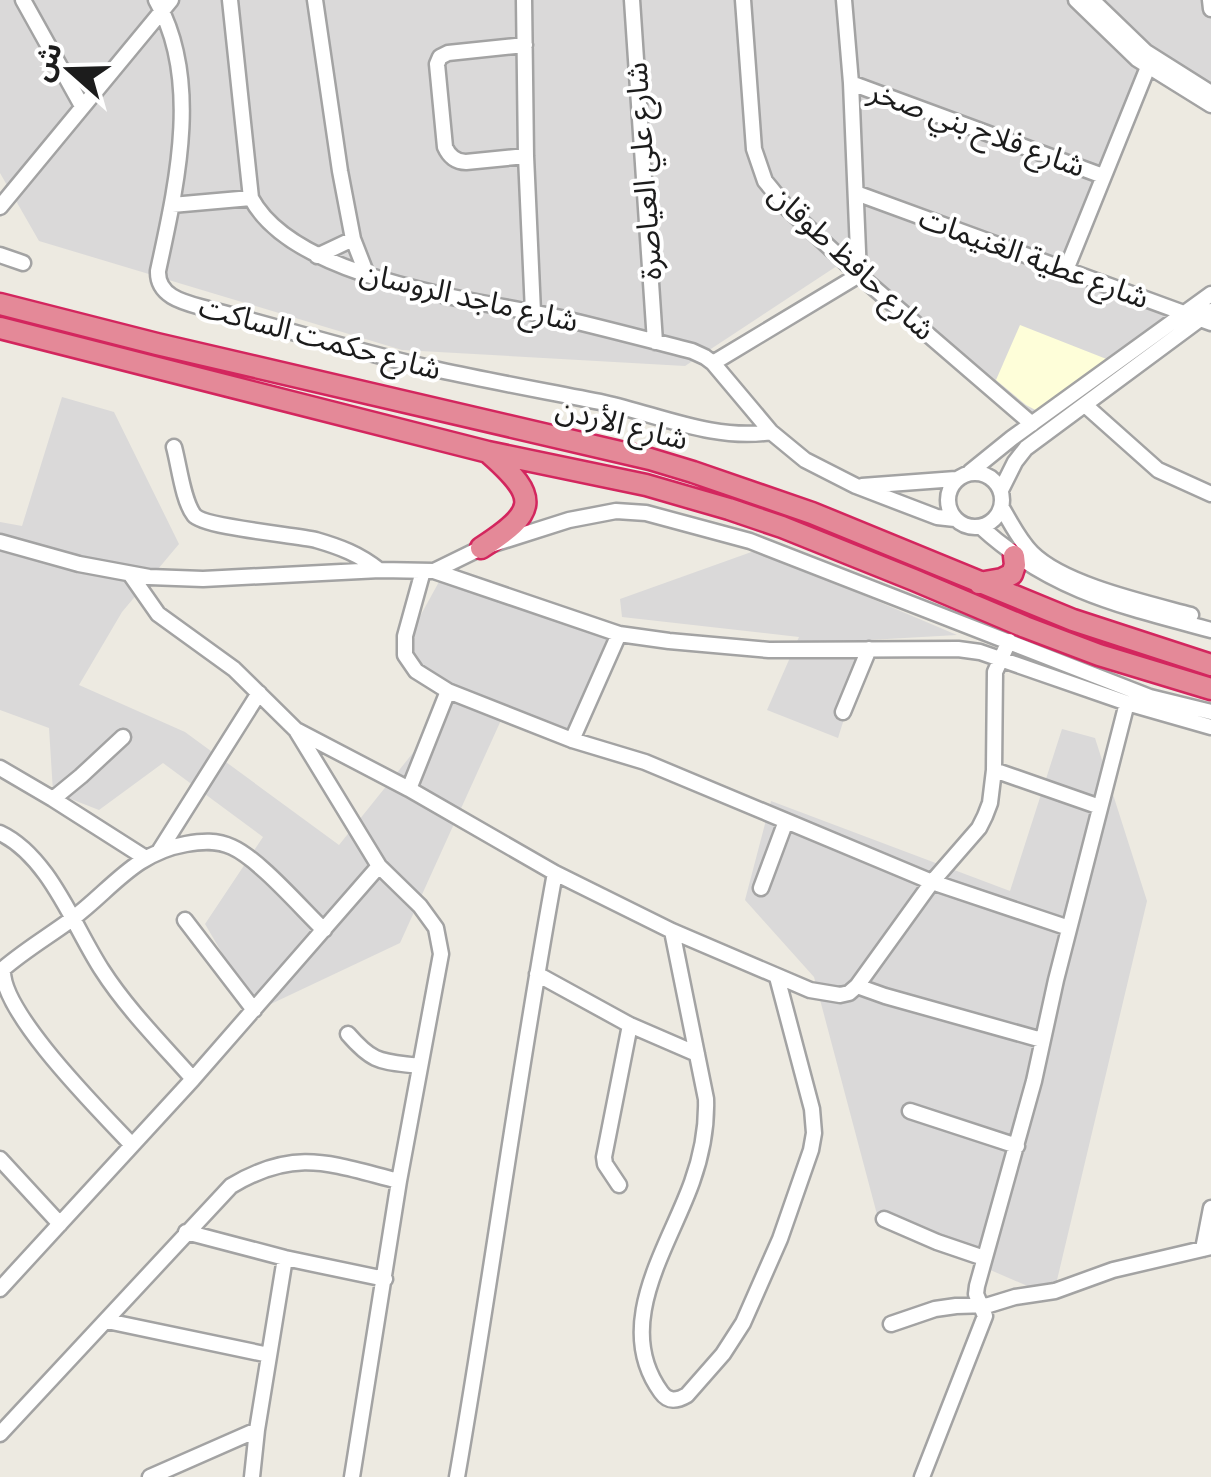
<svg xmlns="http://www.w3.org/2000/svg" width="1211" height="1477" viewBox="0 0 1211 1477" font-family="'Titillium Web','Noto Sans Arabic',sans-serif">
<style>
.residential{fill:#dad9d9}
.education{fill:#fefed9}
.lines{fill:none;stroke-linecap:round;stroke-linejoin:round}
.minor-casing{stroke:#a3a3a3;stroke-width:19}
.highway-casing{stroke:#d3265e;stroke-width:25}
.minor{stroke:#fff;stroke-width:14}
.highway{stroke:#e48998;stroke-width:20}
.labels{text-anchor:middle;stroke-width:8;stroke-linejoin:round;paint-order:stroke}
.street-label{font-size:30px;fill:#1c1c1c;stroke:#fff}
</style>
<rect width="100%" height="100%" fill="#edeae1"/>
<path class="residential" d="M0,0h1211v98l-63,-34 -84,206 111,48 -132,115 -197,-173 -161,106 -283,-16 -363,-109 -39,-68z
M62,397l52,15 65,132 -57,68 -43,73 106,47 154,113 118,-147 -55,-49 38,-69 176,49 -47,104 -62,-26 -107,236 -144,68 -51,-87 58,-87 -100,-74 -64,47 -46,-18 -4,-64 -49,-18v-188l22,4z
M757,550l200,85 -88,5 -31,98 -71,-28 32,-73 -177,-20 -2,-18z
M1062,729l33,9 52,163 -94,396 -174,-75 -65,-245 -69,-77 26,-99 239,90z"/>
<path class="education" d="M1020,325l89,35 -66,54 -17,-9 -30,-25z"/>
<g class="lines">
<g class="minor-casing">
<path id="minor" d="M23,0l59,106
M156,0c46,80 20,187 2,271 -1,27 29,32 50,38 78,20 153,44 231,61 55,12 111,22 166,33 54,12 110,38 166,29
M230,0l21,198c44,83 228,102 314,121 42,10 84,21 127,32l13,6 8,6 58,69 34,28 51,26 81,31 18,2
M315,0l25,171 13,68 14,36
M524,0l2,156 7,156
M632,0l23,342
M743,0l11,149 11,32 22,27 72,67 173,149
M844,0l7,83 8,192
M1076,0l61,59 74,46
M1092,0l54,52 65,41
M1210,0l1,9
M525,45l-77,8 -8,4 -3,7 8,83c4,9 11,15 21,15l60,-6
M851,83l252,93
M856,193l355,130
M172,205l79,-7
M0,207l171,-207
M0,255l23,8
M317,256l36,-17
M1066,270l82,-203
M713,363l146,-88
M1085,405l73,65 53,24
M174,447c5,18 9,54 20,68 9,12 100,20 122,25 24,7 43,14 63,30
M970,472l42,-34 199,-144
M948 500a27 27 0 1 1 54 0a27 27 0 1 1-54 0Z
M862,486l94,-7
M1001,490l14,-28 11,-14 185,-137
M1002,508c9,15 17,32 30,45 32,32 115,50 159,62
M981,527c70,64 141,79 230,103
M0,542l79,22 70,13 54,2 177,-9 54,1 185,63 50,7 100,9 189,-1 22,3 147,51 84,24
M423,571l-18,65v19l11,16 32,20 124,49 73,22 287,120 137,46
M434,571l47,-23 88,-28 47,-9 30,2 104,28 400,156 61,15
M130,574l28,40 76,55 62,61 83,136 41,40 16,22 5,26 -42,227 -47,296
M843,712l26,-63
M296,730l113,59 146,84 117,58 138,59 30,5 9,-2 8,-7 75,-104 47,-54 6,-12 5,-13 4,-33 1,-98 14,-31
M572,740l47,-106
M0,768l53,31 91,58
M994,770l106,37
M409,789l39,-98
M53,799l28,-23 42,-39
M0,833c49,23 74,94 102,137 25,39 60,74 91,109
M160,850l99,-157
M761,888l25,-67
M185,920l69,90
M672,931l34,168c1,30 -4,55 -14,83 -23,65 -80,143 -31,210 7,10 16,9 26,3l36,-41 20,-31 37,-84 31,-89 3,-17 -2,-24 -35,-132
M537,974l93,51 67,29
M857,986l28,10 157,44
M348,1034c26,30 33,27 71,32
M910,1111l107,35
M131,1144c-30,-32 -131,-132 -128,-175 22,-19 46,-33 69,-50 40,-30 62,-66 114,-75 16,-3 31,-4 46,3 27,12 69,61 92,83
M0,1159l60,65
M619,1185l-14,-21 -1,-7 26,-132
M884,1219l53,23 47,16
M186,1232l99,26 100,21
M1203,1249l8,-41
M0,1289l193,-210 186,-213
M107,1321l162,34
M891,1324l44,-15 21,-3 33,-1 26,-8 40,-6 58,-21 98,-23
M0,1434l231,-248c65,-39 100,-22 168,-5
M150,1477l107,-47
M252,1477l5,-47 28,-172
M457,1477c35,-201 61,-403 98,-604
M922,1477l63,-161 -9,-22 1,-8 57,-205 22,-101 71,-277"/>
</g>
<g class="highway-casing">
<path id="highway" d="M0,304l157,40 493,115 43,13 119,41 261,107 138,45
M0,328l488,124 158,33 83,24 53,18 132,53 111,47 74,28 112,34
M481,548c56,-36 59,-50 9,-94
M979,583l23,-4 10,-5 3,-9 -1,-9"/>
</g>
<use href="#minor" class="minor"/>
<use href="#highway" class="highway"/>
</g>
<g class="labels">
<g class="street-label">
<text transform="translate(977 129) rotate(20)" y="10">شارع فلاح بني صخر</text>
<text transform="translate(644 171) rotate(-94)" y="10">شارع علي العياصرة</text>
<text transform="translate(1034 258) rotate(20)" y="10">شارع عطية الغنيمات</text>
<text transform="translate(852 262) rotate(43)" y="10">شارع حافظ طوقان</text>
<text transform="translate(469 297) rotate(13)" y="10">شارع ماجد الروسان</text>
<text transform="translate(320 338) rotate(15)" y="10">شارع حكمت الساكت</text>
<text transform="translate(622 424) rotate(14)" y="10">شارع الأردن</text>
</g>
</g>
<g transform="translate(70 70) rotate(290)" stroke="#ffffff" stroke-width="8" paint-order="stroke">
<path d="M0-8L18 38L0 25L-18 38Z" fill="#1c1c1c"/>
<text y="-15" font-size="28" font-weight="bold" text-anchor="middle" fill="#1c1c1c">ش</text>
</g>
</svg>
